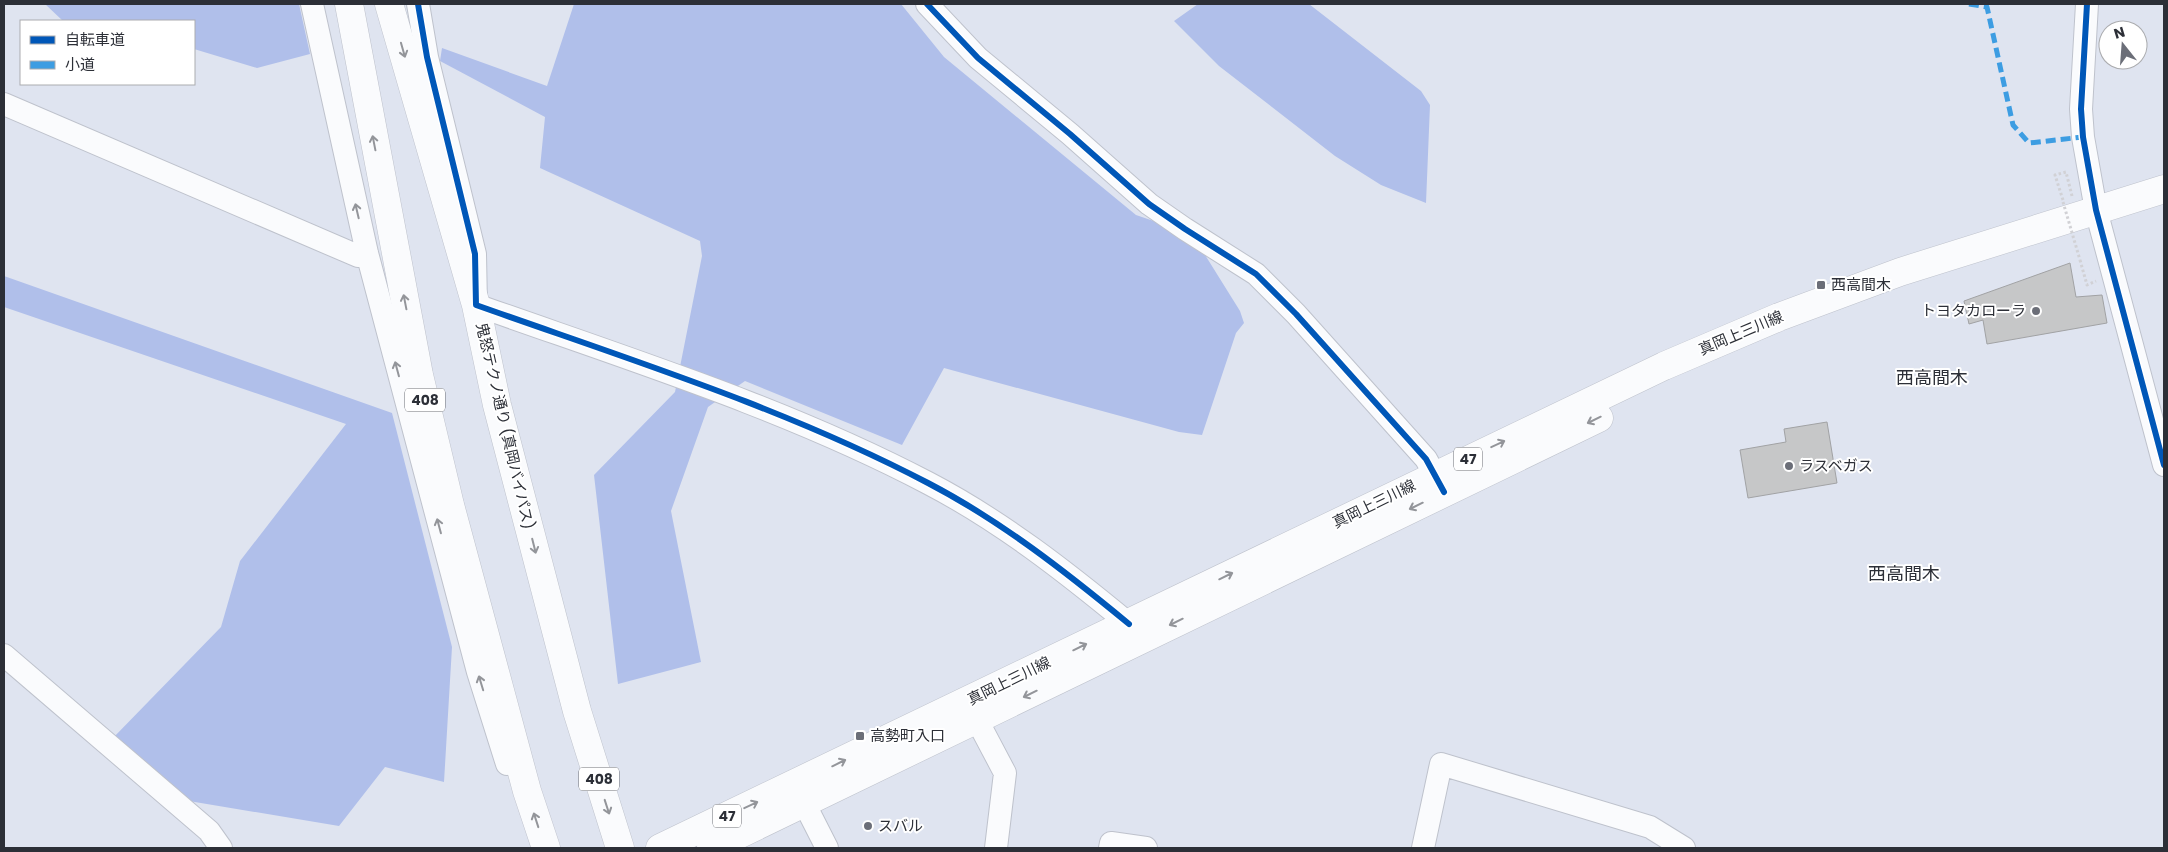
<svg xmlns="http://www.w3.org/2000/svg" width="2168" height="852" viewBox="0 0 2168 852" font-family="Poppins,'Noto Sans JP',sans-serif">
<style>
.forest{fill:#b0bfea}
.building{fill:#c6c7c8;stroke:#a1a2a4}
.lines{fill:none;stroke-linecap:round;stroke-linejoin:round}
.minor-casing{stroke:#bec2cc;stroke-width:24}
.major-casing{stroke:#bec2cc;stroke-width:29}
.highway-casing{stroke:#bec2cc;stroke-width:29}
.path{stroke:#d1d1d5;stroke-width:3;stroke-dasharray:2.5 2.5;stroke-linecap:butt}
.minor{stroke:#fafbfd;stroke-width:22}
.major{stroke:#fafbfd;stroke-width:28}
.highway{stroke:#fafbfd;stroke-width:28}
.path-bridge{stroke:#d1d1d5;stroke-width:3;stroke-dasharray:2.5 2.5;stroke-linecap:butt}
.quiet{stroke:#3d9de2;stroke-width:5;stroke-dasharray:10 5;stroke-linecap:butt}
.cycleway-casing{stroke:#fff;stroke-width:9}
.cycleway{stroke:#0057b8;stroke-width:6}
.oneway{stroke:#93959a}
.poi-dot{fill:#6b6e78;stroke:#fff;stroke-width:2}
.labels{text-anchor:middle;stroke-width:4;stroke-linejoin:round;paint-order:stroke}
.shield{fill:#fff;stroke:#6b6d73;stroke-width:1}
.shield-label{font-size:14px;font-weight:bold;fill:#2c2f37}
.poi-label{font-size:15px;fill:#2c2f37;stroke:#fff;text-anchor:start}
.street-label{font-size:15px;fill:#2c2f37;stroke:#fff}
.quarter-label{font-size:18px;fill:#2c2f37;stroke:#fff}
</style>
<rect width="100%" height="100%" fill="#dfe4f0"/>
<path class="forest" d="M45,4h254l11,50 -53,14 -63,-19v-28h-131z
M574,4h327l43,53 192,158 56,19 48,77 4,12 -8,10 -34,102 -23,-3 -235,-64 -42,77 -157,-64 -37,26 -37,104 30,151 -83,22 -24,-209 81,-83 27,-136 -2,-15 -160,-73 5,-51 -105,-56 2,-13 105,38z
M1198,4h111l112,87 9,14 -4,98 -45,-18 -46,-29 -116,-90 -45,-45z
M4,276l388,137 60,234 -8,135 -59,-15 -46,59 -156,-26 -71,-61 109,-112 19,-66 106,-137 -342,-117z"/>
<path class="building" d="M2070,263l6,34 26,-2 5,28 -120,21 -4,-24 -14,4 -5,-23z
M1827,422l10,61 -89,15 -8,-48 46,-8 -2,-13z"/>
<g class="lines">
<g class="minor-casing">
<path id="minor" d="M312,4l55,249 111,419 29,92
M418,4l9,53 48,197 1,51c152,54 309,103 452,178 73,38 138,89 201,141
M927,4l51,54 92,76 79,70 36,25 71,45 40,40 130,145 17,31
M2087,4l-6,105 2,28 13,73 68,255
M4,104l354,152 9,-3
M4,655l205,176 12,17
M977,720l28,53 -9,75
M797,789l30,59
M1110,848l1,-5 35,5
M1423,848l18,-84 209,63 34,21"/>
</g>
<g class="major-casing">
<path id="major" d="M660,848l1004,-482 115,-49 121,-45 264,-83
M711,848l888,-430"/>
</g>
<g class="highway-casing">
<path id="highway" d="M349,4l70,371 31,130 77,286 19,57
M389,4l87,301 21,100 80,306 43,137"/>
</g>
<path class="path" d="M2063,200l-8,-25 11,-3 6,24
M2080,260l7,25 9,-4"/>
<use href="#minor" class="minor"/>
<use href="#major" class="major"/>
<use href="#highway" class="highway"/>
<path class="path-bridge" d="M2063,202l17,58"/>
<path class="quiet" d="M1969,4l18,3 26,118 16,18 54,-6"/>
<g class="cycleway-casing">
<path id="cycleway" d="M418,4l9,53 48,197 1,51c152,54 309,103 452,178 73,38 138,89 201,141
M927,4l51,54 92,76 79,70 36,25 71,45 40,40 130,145 18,33
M2087,4l-6,105 2,28 13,73 68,255"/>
</g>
<use href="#cycleway" class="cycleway"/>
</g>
<defs><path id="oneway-shaft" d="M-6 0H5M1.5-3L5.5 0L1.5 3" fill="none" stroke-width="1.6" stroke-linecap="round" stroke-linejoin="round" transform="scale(1.25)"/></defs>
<g class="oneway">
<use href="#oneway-shaft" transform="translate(403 50) rotate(74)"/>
<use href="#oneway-shaft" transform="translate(374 143) rotate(-101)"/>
<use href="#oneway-shaft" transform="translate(357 211) rotate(-103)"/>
<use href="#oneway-shaft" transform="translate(405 302) rotate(-101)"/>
<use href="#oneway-shaft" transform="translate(397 369) rotate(-105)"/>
<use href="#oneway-shaft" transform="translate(1594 420) rotate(154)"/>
<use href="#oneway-shaft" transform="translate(1498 444) rotate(-25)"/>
<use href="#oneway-shaft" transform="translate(1416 506) rotate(154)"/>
<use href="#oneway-shaft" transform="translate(439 526) rotate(-105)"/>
<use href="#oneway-shaft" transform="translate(534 546) rotate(76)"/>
<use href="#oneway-shaft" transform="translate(1226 576) rotate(-26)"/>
<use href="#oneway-shaft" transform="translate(1176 622) rotate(154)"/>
<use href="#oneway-shaft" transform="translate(1080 647) rotate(-26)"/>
<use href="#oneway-shaft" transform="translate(481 683) rotate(-107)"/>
<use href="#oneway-shaft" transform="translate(1030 694) rotate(154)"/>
<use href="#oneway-shaft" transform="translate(839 763) rotate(-26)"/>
<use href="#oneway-shaft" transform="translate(751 805) rotate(-25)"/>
<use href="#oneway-shaft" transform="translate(607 807) rotate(72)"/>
<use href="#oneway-shaft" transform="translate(536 820) rotate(-108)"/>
</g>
<g class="poi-dot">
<rect x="1816" y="280" width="10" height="10" rx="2.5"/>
<circle cx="2036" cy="311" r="5"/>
<circle cx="1789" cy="466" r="5"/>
<rect x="855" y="731" width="10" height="10" rx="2.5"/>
<circle cx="868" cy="826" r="5"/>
</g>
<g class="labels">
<g class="shield">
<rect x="405" y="388.5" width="40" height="23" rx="4"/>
<rect x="1454" y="447.5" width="28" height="23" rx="4"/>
<rect x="579" y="767.5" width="40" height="23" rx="4"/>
<rect x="713" y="804.5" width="28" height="23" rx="4"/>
</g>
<g class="shield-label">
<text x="425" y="405">408</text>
<text x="1468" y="464">47</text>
<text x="599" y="784">408</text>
<text x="727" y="821">47</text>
</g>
<g class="poi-label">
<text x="1831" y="290">西高間木</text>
<text x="2026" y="316" text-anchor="end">トヨタカローラ</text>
<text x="1799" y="471">ラスベガス</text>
<text x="870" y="741">高勢町入口</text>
<text x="878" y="831">スバル</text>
</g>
<g class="street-label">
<text transform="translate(1741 333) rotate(-23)" y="5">真岡上三川線</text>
<text transform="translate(505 426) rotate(77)" y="5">鬼怒テクノ通り (真岡バイパス)</text>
<text transform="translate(1374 504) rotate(-26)" y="5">真岡上三川線</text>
<text transform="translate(1009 681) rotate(-26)" y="5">真岡上三川線</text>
</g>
<g class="quarter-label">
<text x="1932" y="384">西高間木</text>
<text x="1904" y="580">西高間木</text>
</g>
</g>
<rect width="2168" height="852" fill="none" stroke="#2c2f37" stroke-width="10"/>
<rect x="20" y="20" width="175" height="65" fill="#ffffff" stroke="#abacaf"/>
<rect x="30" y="36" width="25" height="8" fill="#0057b8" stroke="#abacaf"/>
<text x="65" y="45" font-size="15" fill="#2c2f37">自転車道</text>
<rect x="30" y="61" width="25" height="8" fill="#3d9de2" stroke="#abacaf"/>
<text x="65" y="70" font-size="15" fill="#2c2f37">小道</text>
<g transform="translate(2123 45) rotate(343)"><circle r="24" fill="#ffffff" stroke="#abacaf"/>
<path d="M0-4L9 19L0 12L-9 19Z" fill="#6b6e78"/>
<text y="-8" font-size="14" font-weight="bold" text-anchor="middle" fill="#2c2f37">N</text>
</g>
</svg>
